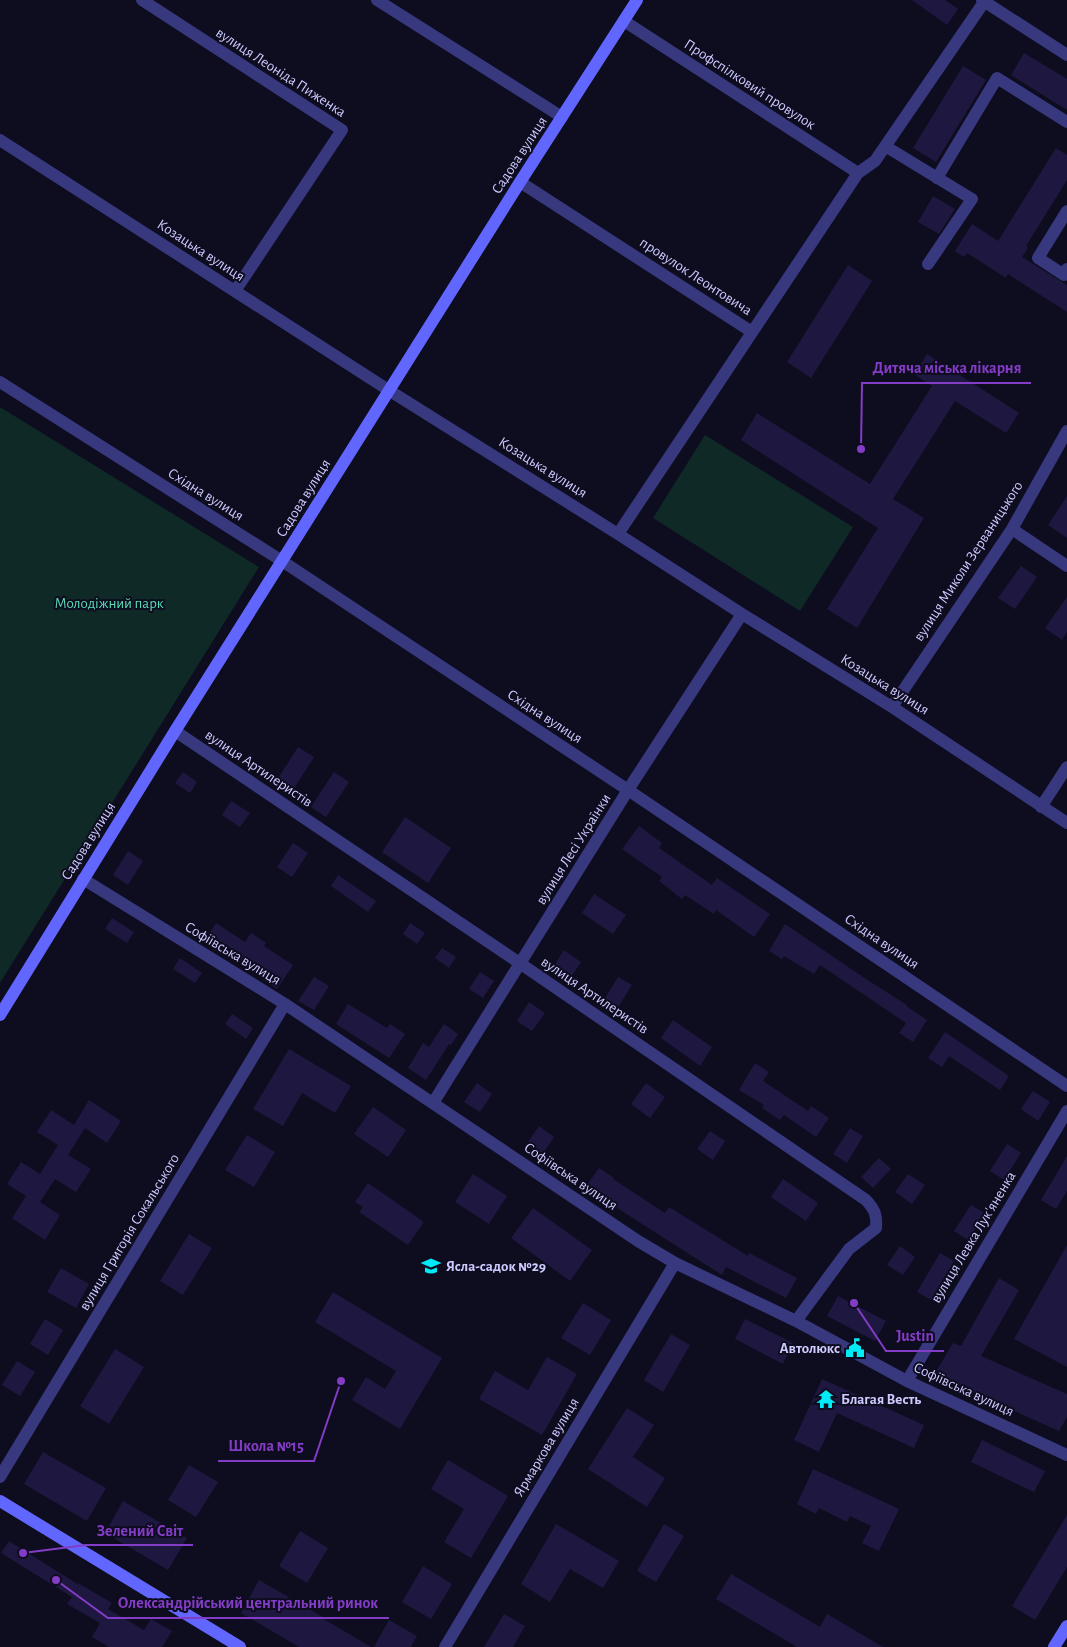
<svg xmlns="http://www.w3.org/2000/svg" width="1067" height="1647" viewBox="0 0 1067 1647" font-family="'Alegreya Sans',sans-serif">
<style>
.green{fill:#0f2926}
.building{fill:#1e1840}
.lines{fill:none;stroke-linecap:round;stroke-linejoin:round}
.street{stroke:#37387e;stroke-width:12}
.secondary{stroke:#6166ff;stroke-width:12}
.labels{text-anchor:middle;stroke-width:4;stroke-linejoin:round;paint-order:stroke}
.street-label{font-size:15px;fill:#cdcaff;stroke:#0e0c1f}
.park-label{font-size:15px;fill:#56dfb5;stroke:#0e0c1f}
.poi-label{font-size:15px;font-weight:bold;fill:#cdcaff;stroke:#0e0c1f;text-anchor:start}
.leader{fill:none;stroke:#833cc5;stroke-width:2}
.callout-dot{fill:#833cc5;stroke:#0e0c1f;stroke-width:2}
.callout-label{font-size:16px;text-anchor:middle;font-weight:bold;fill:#833cc5;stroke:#0e0c1f;stroke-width:4;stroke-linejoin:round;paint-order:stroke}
</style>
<rect width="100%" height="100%" fill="#0e0c1f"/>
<path class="green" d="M0,407l259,160 -259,416z
M705,435l148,92 -53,84 -147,-93z"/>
<path class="building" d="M912,0h33l13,9 -11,16z
M1024,53l43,26v31l-56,-35z
M963,66l23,14 -50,82 -23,-14z
M1056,148l11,7v25l-41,66 2,2 -6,9 45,28v27l-59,-38 -2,4 -39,-25 -3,4 -9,-6 17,-27 26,17z
M933,196l22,13 -16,25 -21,-12z
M848,265l24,16 -61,97 -24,-16z
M927,354l92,59 -13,20 -51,-32 -62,98 31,19 -67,110 -30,-19 51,-81 -137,-88 16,-27 113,71 62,-98 -18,-12z
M1067,496v42l-19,-13z
M1021,566l16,11 -22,32 -17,-11z
M1067,597v35l-5,8 -17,-12z
M298,747l16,10 -23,36 -16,-10z
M183,772l14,10 -7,11 -15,-10z
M334,772l15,10 -23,35 -15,-10z
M231,801l19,12 -10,14 -18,-12z
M405,817l46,31 -23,35 -46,-31z
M639,826l23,17 -3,5 53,37 5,-7 53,36 -16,23 -38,-27 -2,4 -29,-19 -3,4 -23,-18 3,-4 -40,-28z
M293,843l15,10 -16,24 -15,-10z
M128,851l15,10 -15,24 -15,-10z
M338,875l38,26 -8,11 -37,-26z
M594,894l32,21 -13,19 -31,-21z
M112,918l22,14 -7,11 -22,-14z
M216,923l29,19 6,-9 15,10 -2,3 29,19 -16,24 -15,-10 2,-3 -29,-19 3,-4 -29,-19z
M410,923l15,10 -8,11 -14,-10z
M785,924l81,55 41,26 -1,1 21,14 -14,22 -14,-9 7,-10 -86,-58 -6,9 -30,-18 -2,3 -13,-8z
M442,948l14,9 -7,11 -14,-10z
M564,950l17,12 -12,18 -17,-11z
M180,958l22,15 -7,10 -22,-14z
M480,972l14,9 -11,17 -14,-9z
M314,977l15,9 -15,24 -16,-9z
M618,977l14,8 -17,27 -13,-9z
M529,1002l16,11 -13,18 -15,-10z
M348,1004l39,24 3,-4 15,10 -16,24 -53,-34z
M232,1014l21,14 -7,11 -21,-15z
M673,1020l39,27 -12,19 -39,-28z
M444,1024l14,10 -7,11 -2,-1 -23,36 -18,-12 15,-25 6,4z
M945,1032l64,44 -9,14 -51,-34 -7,11 -14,-9z
M289,1049l62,37 -16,27 -33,-20 -19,33 -30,-17z
M755,1063l14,9 -6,9 45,30 3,-5 18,12 -13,19 -32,-22 -4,5 -18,-12 2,-3 -25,-15z
M477,1083l15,11 -12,18 -16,-10z
M646,1083l19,14 -15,21 -19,-14z
M1033,1091l17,11 -12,19 -17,-12z
M89,1100l32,21 -14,22 -22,-15 -17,27 23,14 -15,23 -21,-13 -15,23 20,13 -15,25 -33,-22 14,-22 -19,-12 14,-22 19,12 18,-29 -21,-13 14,-22 23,15z
M373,1107l33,23 -18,27 -34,-23z
M539,1126l15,11 -12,18 -16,-10z
M850,1128l13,8 -16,27 -14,-9z
M710,1131l15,10 -12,19 -16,-11z
M247,1135l28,17 -21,35 -29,-17z
M1007,1144l14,9 -17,27 -14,-9z
M1067,1156v35l-11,18 -15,-9z
M879,1158l12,11 -18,19 -12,-11z
M599,1168l15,10 -1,1 52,34 4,-6 79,49 1,-3 48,25 -11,20 -60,-31 -4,8 -108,-69 -28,-20z
M473,1174l34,22 -18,28 -34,-22z
M908,1174l17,11 -13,19 -17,-12z
M783,1179l35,24 -12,18 -35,-24z
M368,1183l56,39 -16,23 -49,-33 4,-5 -8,-5z
M971,1205l14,8 -17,27 -14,-9z
M533,1208l59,42 -22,31 -59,-43z
M189,1234l23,14 -29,47 -23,-14z
M1067,1245v122l-53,-28z
M900,1246l15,11 -12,18 -16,-10z
M940,1253l14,8 -23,39 -14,-8z
M61,1268l28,16 -13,24 -29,-16z
M999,1278l20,12 -38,66 86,38v23l-8,14 -125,-56 19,-32 8,3z
M333,1292l109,66 -42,71 -48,-29 14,-23 19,12 11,-18 -81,-49z
M838,1296l48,25 -11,20 -48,-25z
M583,1303l28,17 -21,35 -29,-17z
M45,1319l18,11 -15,25 -18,-11z
M745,1319l48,24 -10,21 -48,-25z
M671,1334l19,11 -27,47 -19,-12z
M115,1349l29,18 -35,57 -29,-18z
M547,1357l30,17 -35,61 -63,-36 16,-28 33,19z
M17,1361l18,11 -15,24 -18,-11z
M822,1379l102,46 -10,23 -77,-35 -18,39 -25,-12z
M627,1408l27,17 -21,32 32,21 -18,29 -59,-38z
M982,1440l63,31 -11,21 -63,-30z
M43,1452l63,36 -19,33 -63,-37z
M448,1460l60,36 -37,62 -27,-16 20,-33 -33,-20z
M189,1465l29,17 -22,35 -28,-17z
M813,1469l86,40 -20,42 -17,-8 9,-17 -21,-10 -3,6 -28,-14 -3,6 -19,-10z
M123,1501l64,37 -19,32 -63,-37z
M1067,1515v52l-32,53 -23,-14z
M556,1524l63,37 -16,27 -33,-19 -20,33 -29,-18z
M664,1524l20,12 -28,46 -19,-11z
M300,1531l28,17 -21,35 -28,-17z
M9,1541l70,44 -1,-2 34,20 -4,6 36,21 7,-11 21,12 -10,16h-53l-17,-10 8,-14 -33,-19 5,-7 -71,-44z
M423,1566l29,18 -21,35 -29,-17z
M731,1574l89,53 7,-13 56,33h-86l-81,-48z
M259,1580l64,37 -1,1 49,29h-72l-58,-34z
M504,1614l21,12 -12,21h-29z
M389,1620l28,16 -6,11h-37z"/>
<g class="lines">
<path class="street" d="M142,0l200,130 -107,161
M377,0l185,117
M982,0l85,55
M624,21l234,152
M0,140l390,251 228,143 124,80 150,93 175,116
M885,146l87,53 -44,65
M937,178l60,-100 70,44
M520,182l232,150
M1067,211l-29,47 26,17 3,-6
M0,382l282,179 346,229 439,296
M1012,529l55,37
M618,534l240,-361 17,-12 109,-159
M892,707l120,-178 55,-98
M175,731l346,233 345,236c9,10 11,15 10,28l-27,21 -53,72
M1041,807l26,-40
M83,879l202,125 353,237 37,22 121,58 111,60 160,74
M433,1103l195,-313 114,-176
M907,1381l160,-270
M0,1477l285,-473
M445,1647l230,-384"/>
<path class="secondary" d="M0,1015l175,-284 345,-549 117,-182
M0,1501l240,146
M1054,1647l13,-21"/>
</g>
<defs>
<g id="school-bare" transform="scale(1.5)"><path d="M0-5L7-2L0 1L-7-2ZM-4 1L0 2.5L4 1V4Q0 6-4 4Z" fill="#00ebf5" stroke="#0e0c1f" stroke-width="2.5" paint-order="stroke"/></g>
<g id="civic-bare" transform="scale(1.5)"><path d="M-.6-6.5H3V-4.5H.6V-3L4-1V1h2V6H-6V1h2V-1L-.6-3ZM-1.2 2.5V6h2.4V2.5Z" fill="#00ebf5" stroke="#0e0c1f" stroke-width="2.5" paint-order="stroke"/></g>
<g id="temple-bare" transform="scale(1.5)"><path d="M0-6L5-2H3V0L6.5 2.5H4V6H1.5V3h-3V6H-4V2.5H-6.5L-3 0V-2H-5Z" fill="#00ebf5" stroke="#0e0c1f" stroke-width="2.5" paint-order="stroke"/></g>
</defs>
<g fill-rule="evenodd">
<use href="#school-bare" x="431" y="1266"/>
<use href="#civic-bare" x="855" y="1348"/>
<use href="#temple-bare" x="826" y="1399"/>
</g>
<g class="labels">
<g class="street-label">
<text transform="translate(281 72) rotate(33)" y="5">вулиця Леоніда Пиженка</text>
<text transform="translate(750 84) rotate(33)" y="5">Профспілковий провулок</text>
<text transform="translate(519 155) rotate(-57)" y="5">Садова вулиця</text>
<text transform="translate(201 250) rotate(33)" y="5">Козацька вулиця</text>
<text transform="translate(696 276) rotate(33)" y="5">провулок Леонтовича</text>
<text transform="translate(543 467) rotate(32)" y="5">Козацька вулиця</text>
<text transform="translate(206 494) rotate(32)" y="5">Східна вулиця</text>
<text transform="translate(303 498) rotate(-58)" y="5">Садова вулиця</text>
<text transform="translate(968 561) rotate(-57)" y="5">вулиця Миколи Зерваницького</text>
<text transform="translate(885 684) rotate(32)" y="5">Козацька вулиця</text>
<text transform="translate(545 716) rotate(33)" y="5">Східна вулиця</text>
<text transform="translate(259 768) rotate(34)" y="5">вулиця Артилеристів</text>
<text transform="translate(88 841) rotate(-58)" y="5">Садова вулиця</text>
<text transform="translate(573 849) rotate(-58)" y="5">вулиця Лесі Українки</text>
<text transform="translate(882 941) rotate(34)" y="5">Східна вулиця</text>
<text transform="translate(233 953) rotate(31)" y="5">Софіївська вулиця</text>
<text transform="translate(595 995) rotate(34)" y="5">вулиця Артилеристів</text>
<text transform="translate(571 1176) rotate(34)" y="5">Софіївська вулиця</text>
<text transform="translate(129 1232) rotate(-59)" y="5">вулиця Григорія Сокальського</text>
<text transform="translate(973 1237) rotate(-59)" y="5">вулиця Левка Лук'яненка</text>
<text transform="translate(964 1389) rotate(25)" y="5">Софіївська вулиця</text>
<text transform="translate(546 1447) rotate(-59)" y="5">Ярмаркова вулиця</text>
</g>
<g class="park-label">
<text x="109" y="608">Молодіжний парк</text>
</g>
<g class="poi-label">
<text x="446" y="1271">Ясла-садок №29</text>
<text x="840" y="1353" text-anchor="end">Автолюкс</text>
<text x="841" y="1404">Благая Весть</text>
</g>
</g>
<path class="leader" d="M861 449L862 383H1031M854 1303L886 1351H944M341 1381L314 1461H218M23 1553L86 1545H193M56 1580L108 1618H389"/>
<g class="callout-dot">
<circle cx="861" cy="449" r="5"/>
<circle cx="854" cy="1303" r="5"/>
<circle cx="341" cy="1381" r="5"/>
<circle cx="23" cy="1553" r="5"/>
<circle cx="56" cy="1580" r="5"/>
</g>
<g class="callout-label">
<text x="947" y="373">Дитяча міська лікарня</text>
<text x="915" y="1341">Justin</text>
<text x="266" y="1451">Школа №15</text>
<text x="140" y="1536">Зелений Світ</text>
<text x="248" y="1608">Олександрійський центральний ринок</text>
</g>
</svg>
